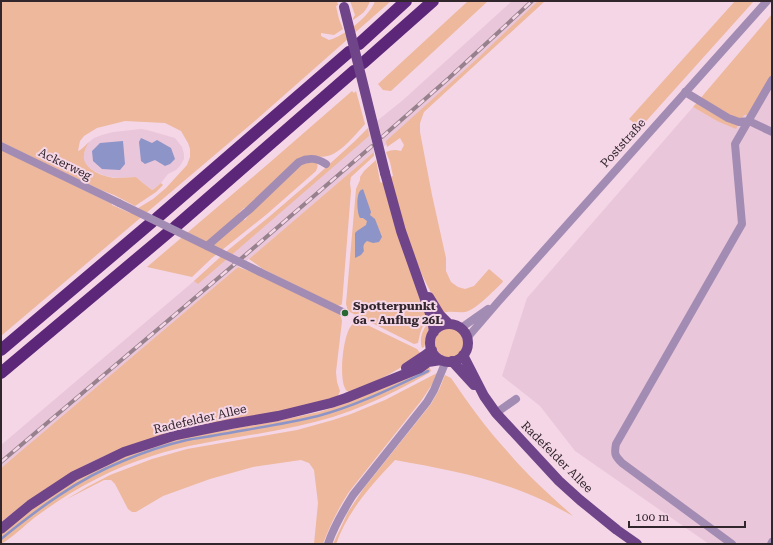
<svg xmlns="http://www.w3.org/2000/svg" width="773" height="545" viewBox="0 0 773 545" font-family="'Roboto Serif',serif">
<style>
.built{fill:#eac6da}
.green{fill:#edb89c}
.water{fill:#8d94c8}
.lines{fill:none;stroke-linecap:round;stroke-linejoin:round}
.stream{stroke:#8d94c8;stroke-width:2.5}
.minor{stroke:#a38cb3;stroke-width:8}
.major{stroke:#6f4489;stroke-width:10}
.highway{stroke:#5c2779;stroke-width:12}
.rail-casing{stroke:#96818d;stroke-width:4}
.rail{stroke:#f5d6e7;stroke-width:2.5;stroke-dasharray:8;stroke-linecap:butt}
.minor-bridge{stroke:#a38cb3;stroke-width:8}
.major-bridge{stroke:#6f4489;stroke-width:10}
.poi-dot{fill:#276731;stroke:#f5d6e7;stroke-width:1.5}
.labels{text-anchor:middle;stroke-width:4;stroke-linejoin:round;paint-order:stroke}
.street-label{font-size:12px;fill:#32262d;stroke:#f5d6e7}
.poi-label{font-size:12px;font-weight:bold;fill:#32262d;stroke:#f5d6e7;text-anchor:start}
</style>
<rect width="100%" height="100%" fill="#f5d6e7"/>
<path class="built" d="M512,1h33l-159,144 -12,7 -125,107 -11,8 -237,201v-23l193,-164 33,-30 42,-34 43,-37 42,-38 14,-14 35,-28z
M772,67v477h-63l-134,-93 -35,-45 -38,-30 25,-78 166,-191 24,14 22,1z
M141,129l6,1 28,8 7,9 2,7v5l-4,7 -4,4 -8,4 -7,9 -7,6 -2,1 -9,-7 -7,-6 -19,1 -12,-2 -11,-5 -6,-4 -4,-5 -1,-5 3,-10 3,-5 5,-4 8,-3 11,-3z"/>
<path class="green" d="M1,1h336l1,4 -2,1 3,13 4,10 -9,6 -13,-2v3l8,4c14,-3 42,-25 46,-39h16l-135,119 -255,216v-187l111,55v1c6,3 12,5 18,8l23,-14 13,-11 21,-23 3,-8v-8l-2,-6 -7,-12 -16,-8 -40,-2 -28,7 -13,8 -4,5 -2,10c5,-2 7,-6 11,-9 -3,5 -6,11 -5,17 2,12 23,19 33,19 7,0 13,-1 19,-1l7,6 9,7 2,-1 7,-6 2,2 -7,7 -21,14 -21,-11 -13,-5 -100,-48z
M350,1h20c-4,11 -8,13 -17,19v-2l2,-3z
M468,1h20l-97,90 -8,-1 -5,-6z
M538,1h7l-121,111 -4,11v9l12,63 14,63v13l5,11 7,5 7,2 9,-3 15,-17 14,12 -1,2c-9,8 -26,27 -37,29 -8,1 -15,-2 -22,1l-3,-4c-8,-15 -17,-30 -23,-47 -11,-27 -18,-56 -27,-85l3,-1 -3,-14 -4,-10c5,-2 9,-3 15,-1l3,-6 -4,-7 -13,9 -1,-6 92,-83z
M735,1h19l-114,127 -11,-9z
M772,14v61l-23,40h-5l-5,7 -3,7 -19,-8 -24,-14z
M352,91l2,2 2,-2 9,33c-9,10 -25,30 -38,32 -10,2 -18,-1 -28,3l-50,48 -5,1 -5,5c0,4 2,6 6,7l7,-9 -1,-1 46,-45c8,-5 26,-9 19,6l-49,43 -55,44 -20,19 -45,-10 121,-103z
M368,128l1,8 -171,148 -4,-3 33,-30 42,-34 43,-37 42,-38z
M374,152v4l-23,21 -1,6 1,8 -9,113 -1,1 -4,1 -74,-37 -14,-10z
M376,160l4,21 1,2 2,-1 46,138c-8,5 -9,14 -11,23l-4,1 -66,-33 -2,-7 10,-115 4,-9v-3l4,-6z
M238,267l19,7 82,40 2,3 1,4 -6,51 1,10 3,9 -2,5 -22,7 -188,43c-18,7 -36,15 -53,25 -26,15 -51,33 -74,51v-54z
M359,321l58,28 3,4c-5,4 -11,9 -17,13 -17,11 -35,19 -53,26 -3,-1 -4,-1 -5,-4 -6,-11 -2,-52 6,-62 2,-3 4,-4 8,-5z
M430,322c-1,8 -3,18 -6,25l-2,1c-3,-8 0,-20 8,-26z
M435 343a15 15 0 1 1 30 0a15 15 0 1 1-30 0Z
M429,366l2,5 -2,2c-42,24 -83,43 -131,53 -49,11 -99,15 -146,30 -42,13 -82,35 -118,62 -10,8 -22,20 -33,26v-11l27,-22 51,-33 52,-24 55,-17 86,-15 47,-10 19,-6z
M437,373l-4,10 -12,18 -72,91c-11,17 -19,33 -26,52h-9l4,-41 -4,-33 -5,-7 -8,-3 -48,7 -43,12 -47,17 -27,16h-4l-4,-3 -13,-25 -4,-4h-7l-39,20 22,-13 23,-12 42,-16 35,-10 110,-19 36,-10 18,-6 34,-14z
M445,375l6,3c17,25 35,50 56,73 20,24 43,44 66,65 -15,-8 -31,-17 -47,-23 -42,-17 -87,-25 -131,-33 -24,25 -47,51 -59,84h-3l15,-32 16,-24 67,-84 8,-14z"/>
<path class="water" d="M141,138l11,5 5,-3 14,8 4,11 -5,5 -5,2 -10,-6 -10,4 -4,-3 -2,-19z
M123,141l2,23 -5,6 -18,-1 -9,-8 -1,-10 8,-8z
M363,189l8,23 -1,3 5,4 7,18 -3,5 -6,1 -6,-2c-4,3 -4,6 -3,10l-3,4 -6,3v-25l2,-2 9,-6 1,-4 -4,-3h-3c-3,-5 -4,-22 0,-27 0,-1 2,-1 3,-2z"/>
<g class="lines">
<path class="stream" d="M1,539c38,-31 77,-60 122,-78 21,-9 42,-16 64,-21 10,-2 20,-3 30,-5 33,-6 68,-11 101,-19 38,-10 74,-28 110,-45"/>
<path class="minor" d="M685,92l43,26 11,4 10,-1 23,11
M1,146l118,57
M207,246l43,-37 49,-47c10,-5 18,-4 27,2
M260,272l85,41
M461,328l27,-19
M467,338l31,-36 269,-301
M496,413l20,-14
M328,544c6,-18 15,-33 25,-49l74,-93 7,-12 12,-29
M732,544l-110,-81c-7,-7 -8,-9 -6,-19l126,-220 -7,-80 37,-64
M771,544l1,-2"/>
<path class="major" d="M385,173l16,58 31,88 2,13
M429,297l11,18 9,9
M430 343a19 19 0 1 1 38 0a19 19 0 1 1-38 0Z
M463,355l21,41 12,17 63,68 21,19 37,30 20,14
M452,361l22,24
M406,368l18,-12 8,-6
M1,529l29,-24 44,-29 50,-24 52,-17 55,-11 47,-8 53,-13 15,-5 74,-30 8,-6 13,-2"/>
<path class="highway" d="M359,44l47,-43
M363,63l70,-62
M157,218l192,-166
M175,227l179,-156
M1,350l151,-128
M1,373l169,-142"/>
<g class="rail-casing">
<path id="rail" d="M382,137l67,-59 83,-77
M1,462l235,-199 136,-117"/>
</g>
<use href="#rail" class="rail"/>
<path class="minor-bridge" d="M119,203l141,69"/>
<path class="major-bridge" d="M344,7l41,166"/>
</g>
<circle class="poi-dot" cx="345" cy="313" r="4"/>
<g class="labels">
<g class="street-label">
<text transform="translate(623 143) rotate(-48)" y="4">Poststraße</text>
<text transform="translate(65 164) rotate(26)" y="4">Ackerweg</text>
<text transform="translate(200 419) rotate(-13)" y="4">Radefelder Allee</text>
<text transform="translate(557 457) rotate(45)" y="4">Radefelder Allee</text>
</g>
<g class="poi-label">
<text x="353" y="310">Spotterpunkt<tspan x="353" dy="14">6a - Anflug 26L</tspan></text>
</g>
</g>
<rect width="773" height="545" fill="none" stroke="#32262d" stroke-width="4"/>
<path d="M629 521v6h116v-6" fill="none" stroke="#32262d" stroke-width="2"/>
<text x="635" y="521" font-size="12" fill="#32262d" stroke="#f5d6e7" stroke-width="3" paint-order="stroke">100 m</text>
</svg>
